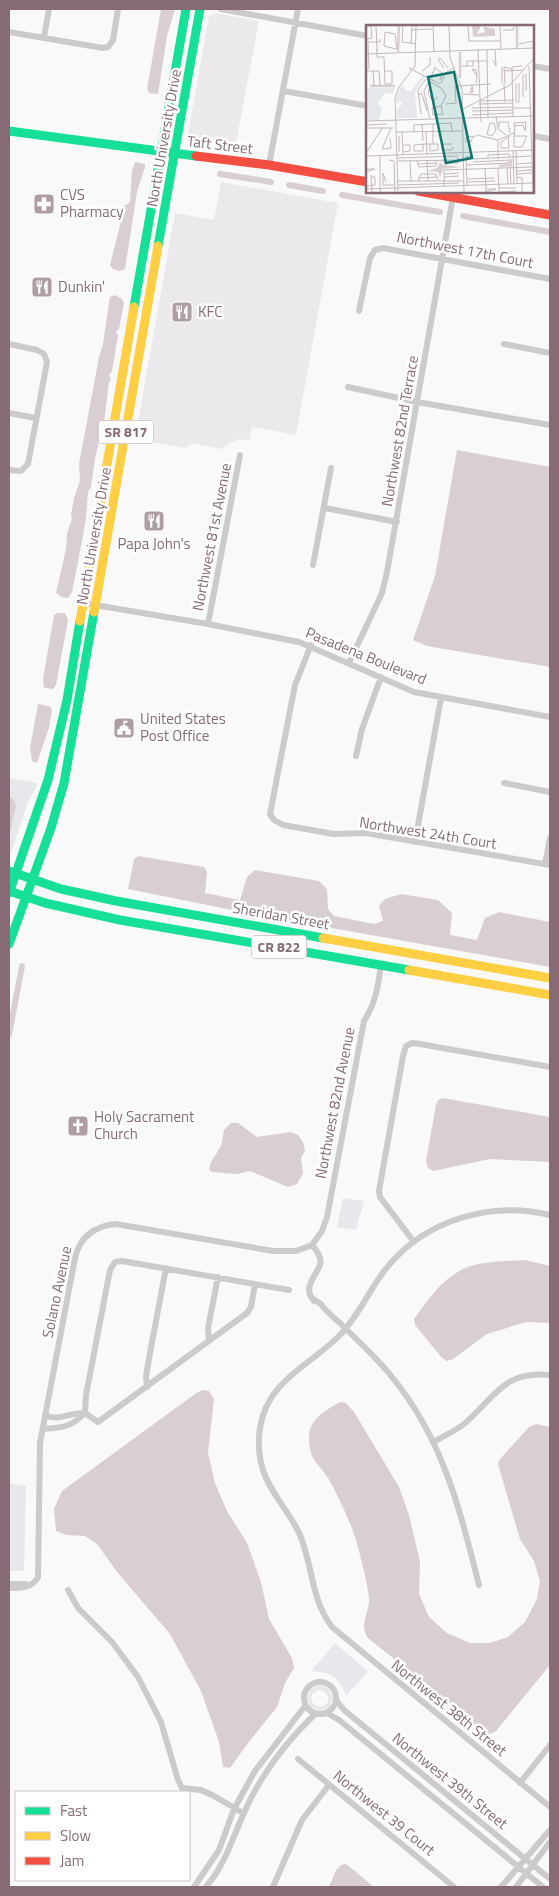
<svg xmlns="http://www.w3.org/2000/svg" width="559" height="1896" viewBox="0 0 559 1896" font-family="'Titillium Web',sans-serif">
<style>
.built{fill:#ebe9eb}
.green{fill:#e7e8eb;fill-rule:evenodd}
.water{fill:#d9ced4}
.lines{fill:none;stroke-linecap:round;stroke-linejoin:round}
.canal{stroke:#d9ced4;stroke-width:6}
.street{stroke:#cccacb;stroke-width:6}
.fast{stroke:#16e098;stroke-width:9}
.slow{stroke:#ffcf43;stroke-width:9}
.jam{stroke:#f24e42;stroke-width:9}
.labels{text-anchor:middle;stroke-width:5;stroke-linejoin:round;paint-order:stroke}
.shield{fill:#fff;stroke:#aa979f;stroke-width:1}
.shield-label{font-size:14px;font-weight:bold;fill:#866b76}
.street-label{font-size:15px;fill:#866b76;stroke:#fff}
.poi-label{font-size:15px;fill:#866b76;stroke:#fff;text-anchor:start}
.inset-river{fill:none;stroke:#d9ced4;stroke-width:2.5}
.inset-road{fill:none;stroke:#c4b8bd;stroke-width:1}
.view{fill:#0f766e;fill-opacity:0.15;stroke:#0f766e;stroke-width:2.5}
.inset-edge{fill:none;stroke:#866b76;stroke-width:2.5}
</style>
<rect width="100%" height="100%" fill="#f9f9f9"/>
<path class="built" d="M216,13l43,8 -24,127 -42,-8 -5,-6 21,-118z
M221,182l117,21 -42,232 -44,-8 -3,14 -10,-2 -13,6 -3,4 -31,-6 -6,5 -51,-9 40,-226 39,7z"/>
<path class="green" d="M9,778l29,5 -10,19 -17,51 -2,2z
M343,1198l21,3 -8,29 -19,-3z
M9,1483l17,3 -2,85h-15z
M335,1643l33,28 -22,25c-4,-15 -16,-26 -33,-24l-1,-2z
M319,1685l9,3 5,10 -4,9 -9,4 -9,-3 -4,-9 3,-9zM318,1690l6,1 4,5v6l-6,5 -8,-2 -3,-6 2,-6z"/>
<path class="water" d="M161,9h14l-8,27 -9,58 -9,-1 -2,-4z
M135,162l10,2v3l-8,25 -12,77 -5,2 -7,-2 -3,-4 15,-60 3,-1 2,-3 2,-30z
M115,295l7,4 2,4 -5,26 -3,3 2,3 -6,36 -3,4 2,5 -2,2 -5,40 -9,36 -4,29 -3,5 -2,27 -8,43 -6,30 -4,6 -6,-1 -6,-4 10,-44 1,-16 5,-14 -1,-4 3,-17 6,-17 -1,-17 20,-107 4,-13 6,-42 1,-5z
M457,450l93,17v200l-123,-21 -14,-6 22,-64z
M57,613h8l3,7 -12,65 -3,4 -9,-1 -1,-9 11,-64z
M38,704l13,3 1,3 -3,18 -12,35 -5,-2 -2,-13z
M9,796l4,3 3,7 -7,31z
M138,856l66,11 3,5 -2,21 35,7 7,-23 8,-7 64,11 8,8 1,20 6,7 40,8 9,-3 -4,-15 6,-7 16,-5 37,6 14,13 -2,22 27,5 8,-22 14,-6 51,10v45l-308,-55 -114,-23 6,-30z
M443,1098l107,19v45l-60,-3 -57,12 -5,-3 -2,-7 10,-56 2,-5z
M231,1123h7l19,14 34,-5 7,3 5,7 2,9 -4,7 2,15 -6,11 -9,3 -38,-16 -13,3 -25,-2 -3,-3 2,-7 10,-16 3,-16z
M525,1260l25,6v57l-24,-1 -39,12 -34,25 -6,2 -5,-3 -27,-33 -1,-6c14,-19 27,-39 49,-50 16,-8 43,-8 62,-9z
M202,1390l7,1 5,8 -6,54 7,30 12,28 20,32 14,39 8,37 23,39 2,10 -9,15 -8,24 -29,36 -18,25 -7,-1 -4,-25 -18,-51 -31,-57 -53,-62 -20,-28 -12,-8 -18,-1 -11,-4 -2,-22 8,-18 133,-97z
M340,1402l6,1 8,9 45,75 10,28 11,47 -1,32 10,23 18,16 23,10h20l18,-6 17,-15 12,-23 3,-18 -6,-20 -14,-22 -22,-75 2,-5 29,-32 7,-3 14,3v238l-54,66 -6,3 -6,-3 -116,-93c-9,-12 0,-23 1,-36 1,-10 -11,-57 -15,-68 -4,-13 -19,-44 -26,-56 -11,-17 -18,-16 -19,-40 -1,-18 17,-28 31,-36z
M346,1864l28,23h-45l7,-17 5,-5z"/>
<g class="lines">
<path class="canal" d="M220,174l51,8
M289,185l34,6
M342,195l98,17
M463,216l87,16
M9,1035l13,-69"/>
<path class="street" d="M221,9l147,27
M9,32l94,16 5,-1 5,-7 5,-31
M44,37l5,-28
M533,66l17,3
M284,91l84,15
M533,136l17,3
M269,165l29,-156
M359,311l11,-53 5,-8 8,-2 167,31
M9,344l28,6 7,4 3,8 -19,102 -7,7 -12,-1
M504,344l46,9
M348,387l69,15 133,23
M9,413l27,5
M325,508l72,14
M313,565l18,-97
M83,603l125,21 91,18 115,50 136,25
M208,624l32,-169
M311,645l-16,40 -25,129 4,6 9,5 51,9 32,-1 184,32
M349,663l33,-70 5,-21 66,-375
M356,756l6,-27 19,-52
M504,783l46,9
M415,842l26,-144
M545,864l5,-26
M550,1215c-58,-14 -122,4 -161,50 -19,22 -29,50 -50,71 -30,30 -72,45 -79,92 -2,13 -1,29 3,42 7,23 27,42 37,65 13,31 11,65 32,92l218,180
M414,1242l-34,-45 -1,-6 24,-135 3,-10 6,-3 8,1 130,23
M312,1245l10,-14 5,-14 37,-196c12,-18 14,-35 17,-56
M312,1245c19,22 1,23 -3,44l1,6 4,6
M255,1284l-4,23 -4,6 -149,109 -13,-9 1,-18 24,-125 5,-8 7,-1 167,29
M313,1299l8,5c5,8 14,14 21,21 17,17 35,33 50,52 51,62 68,133 87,208
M209,1341l-1,-13 10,-51
M147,1387l-1,-11 4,-23 16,-85
M43,1429c20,-2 27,-1 42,-16 -16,-1 -25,9 -40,2
M434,1442c10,-6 21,-11 30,-18 31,-26 39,-54 86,-49
M9,1584h17
M9,1588c11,0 24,0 29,-11l2,-134 35,-185c5,-21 19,-32 41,-34l157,27h23l16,-6
M68,1590l10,18 34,34 26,35 23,45 17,58 4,8
M304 1698a16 16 0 1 1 32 0a16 16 0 1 1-32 0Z
M336,1700l8,10 206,169
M327,1713l12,7 204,167
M298,1759l156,128
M520,1783l30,-38
M182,1788l19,2 13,6 29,17
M194,1887l25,-37 15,-41 21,-38 50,-65
M206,1887c19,-22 26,-48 38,-74 16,-37 43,-72 71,-99
M273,1887l29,-67 27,-35
M501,1887l49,-57
M516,1887l34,-45"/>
<path class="fast" d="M9,131l187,25
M158,246l42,-237
M134,307l52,-298
M9,871l52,18 55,12 207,37
M9,891l36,12 75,17 289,50
M9,893l39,-113 19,-80 13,-79
M9,944l42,-116 13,-45 30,-171"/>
<path class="slow" d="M94,612l64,-366
M80,621l54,-314
M323,938l227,40
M409,970l141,25"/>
<path class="jam" d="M196,156l73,9 99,17
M418,191l132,24"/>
</g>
<defs>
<g id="pharmacy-square" transform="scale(1.125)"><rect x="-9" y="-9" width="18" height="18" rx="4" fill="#ae9da4" stroke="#fff"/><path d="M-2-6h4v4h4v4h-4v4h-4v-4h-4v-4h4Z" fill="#fff"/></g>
<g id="restaurant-square" transform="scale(1.125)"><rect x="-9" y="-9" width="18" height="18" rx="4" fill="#ae9da4" stroke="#fff"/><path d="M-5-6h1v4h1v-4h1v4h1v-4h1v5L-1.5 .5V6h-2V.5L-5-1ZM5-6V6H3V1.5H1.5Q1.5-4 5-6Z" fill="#fff"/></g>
<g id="civic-square" transform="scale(1.125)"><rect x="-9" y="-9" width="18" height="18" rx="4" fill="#ae9da4" stroke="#fff"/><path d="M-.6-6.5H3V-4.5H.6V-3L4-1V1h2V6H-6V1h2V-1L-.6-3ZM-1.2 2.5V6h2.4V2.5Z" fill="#fff"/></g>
<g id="church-square" transform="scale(1.125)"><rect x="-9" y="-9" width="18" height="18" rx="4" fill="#ae9da4" stroke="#fff"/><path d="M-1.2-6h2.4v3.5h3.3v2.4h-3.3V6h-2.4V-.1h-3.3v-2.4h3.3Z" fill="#fff"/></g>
</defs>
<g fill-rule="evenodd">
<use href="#pharmacy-square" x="44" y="204"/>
<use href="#restaurant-square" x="42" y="287"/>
<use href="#restaurant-square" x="182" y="312"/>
<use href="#restaurant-square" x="154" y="521"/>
<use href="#civic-square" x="124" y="728"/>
<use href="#church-square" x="78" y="1126"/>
</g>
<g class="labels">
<g class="shield">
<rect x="98.5" y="420.5" width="55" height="23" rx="4"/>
<rect x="251.5" y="935.5" width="55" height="23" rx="4"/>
</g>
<g class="shield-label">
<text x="126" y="437">SR 817</text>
<text x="279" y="952">CR 822</text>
</g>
<g class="street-label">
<text transform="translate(164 138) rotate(-80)" y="5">North University Drive</text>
<text transform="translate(220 145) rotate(7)" y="5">Taft Street</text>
<text transform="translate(465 250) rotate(11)" y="5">Northwest 17th Court</text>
<text transform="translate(400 431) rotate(-80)" y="5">Northwest 82nd Terrace</text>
<text transform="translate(94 536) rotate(-80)" y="5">North University Drive</text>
<text transform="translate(212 537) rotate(-79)" y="5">Northwest 81st Avenue</text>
<text transform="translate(366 656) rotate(22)" y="5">Pasadena Boulevard</text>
<text transform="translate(428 833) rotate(9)" y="5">Northwest 24th Court</text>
<text transform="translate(281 916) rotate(10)" y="5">Sheridan Street</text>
<text transform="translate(335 1103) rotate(-79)" y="5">Northwest 82nd Avenue</text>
<text transform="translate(57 1292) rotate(-78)" y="5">Solano Avenue</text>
<text transform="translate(449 1708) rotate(39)" y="5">Northwest 38th Street</text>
<text transform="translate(450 1781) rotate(39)" y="5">Northwest 39th Street</text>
<text transform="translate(384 1813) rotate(39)" y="5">Northwest 39 Court</text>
</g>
<g class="poi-label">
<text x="60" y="200">CVS<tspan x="60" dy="17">Pharmacy</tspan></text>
<text x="58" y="292">Dunkin'</text>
<text x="198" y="317">KFC</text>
<text x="154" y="549" text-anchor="middle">Papa John's</text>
<text x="140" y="724">United States<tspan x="140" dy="17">Post Office</tspan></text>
<text x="94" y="1122">Holy Sacrament<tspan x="94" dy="17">Church</tspan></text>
</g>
</g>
<g transform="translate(366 25)">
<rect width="168" height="168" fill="#f9f9f9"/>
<path d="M57,50l2,2 -10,15 2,26h-20l-1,-7 7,-8 -3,-2 -3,3 -1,-6 6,-14 4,7h5zM0,63h28v5l-10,1 -6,9 4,5 -3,12h-13z" fill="#e7e8eb"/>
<path d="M106,1h9l-4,8 8,-2 -2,-6 12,3v7l-22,1zM74,137l3,3 19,2 -19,2 -3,9 -2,-6 -10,-1 9,-3z" fill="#d9ced4"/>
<path class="inset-river" d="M151,0v23M32,27l1,-27M94,53v-26M4,61h25M133,141l12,-1v-6"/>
<path class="inset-road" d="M10,0l1,26M37,0l-1,17 14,2M67,0l1,27M83,0l1,33 12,31 2,103M102,0l1,16h32M134,0l1,25M0,1h5l1,12 -6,1M45,5l21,-1M137,5h10l1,-5M45,19l1,-18M153,19l15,-3M22,22l-4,-1 1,-14 10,2M22,22l9,2 -2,-15M11,24v8h7l1,27h7v-13h-8M112,25l3,72M121,25l1,68M0,29l168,-6M127,35l3,6 -1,-16M96,41h11v-5M101,41v-5h20M163,41l4,126M68,42l8,6 -2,7M136,42v16M43,43l31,16M78,43l-6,-8 2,-2 8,10M3,44l-1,-27h12v-3M0,46h13l1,15M7,46l1,15M56,46l8,-6v-8M138,46l20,-1M157,49v23M160,49v17M110,50l-4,-6 4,1 1,8 -1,5M63,56l12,7 5,8 -5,10 -9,2 1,7 10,-1 -2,-8M65,57l-3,12 5,7 5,-4M75,58l4,-10 9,-5M138,58l1,19M139,58l-1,-16 8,2M150,58v19h3v-19M89,61l36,-2M106,62l-2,6 3,-1 -1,-7M52,69h4l5,17M97,69l16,1M114,76l34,-1M80,79l10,-1 -1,-17M113,79l34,-1M106,83l41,-1M147,83h17M97,84l47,-24 24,-27M106,86l41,-1M55,89l-3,-24 8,-11M106,90l41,-2M130,91l2,13 8,6M147,91l-1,-49 10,-1M64,94l-6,-28 11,-23M0,96l168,-5M124,98h4l2,7 -4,6 -5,-2zM56,99l1,17M67,99v20M0,100l21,-1M148,101l9,-1 2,6M133,102v-5h9l2,11M0,103h27M60,106l1,23M30,107l66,-1M36,107l1,23M48,107v-7l37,-2 1,9M111,110l21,5 16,-7M33,111v16M107,111l-2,6h-5v-5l10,-1M148,111h13l-5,11h-8v-11l1,-8 -1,-5 12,-1 -1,9M142,112l1,11h-8v-6l7,-5 2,-1M24,113l1,10 -9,1 9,-21M132,115v19M57,119v7h-9v-6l12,-1h12v6l-8,1v-7M86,119h-10v6h10l1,-3M37,120h7v6l-7,1M147,125l1,34M150,125l1,34M0,128l17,-26M0,131l168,-6M14,131v36M31,133l61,-2M122,133v-3l21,-1 1,3M77,134l1,4h14v-6M107,134l58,-3M23,135l5,1 1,31M44,135l1,21M61,135l1,21M32,136l65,-1M51,136l2,6 17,-1 1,-6M52,139l19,-1M150,139l16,-1M101,140l42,-2v-3l-36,2M144,142l1,17M119,143l1,24M132,143l1,24M141,143l1,16M0,144h9l-9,3M151,146l15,-1M78,149l15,-1M151,149l15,-1M5,150l1,17M78,152l15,-1M151,152l5,1v14M52,153l19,-1M101,154l27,-1M32,156h66M52,156l3,-7h15l2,6M20,157l-3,-9v12h11M101,157l28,-1M32,160l61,-2M0,161l9,-1v-8h-4M101,161l-1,-29 7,-1M78,162v-17l88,-3M133,163h17M0,164l168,-6M120,164h10l-10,3M32,167l-3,-94 4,-11 16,-21 1,-41M35,167h19M133,167l17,-1"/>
<path class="view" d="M88,47l18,86 -26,5 -18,-86z"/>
<rect width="168" height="168" class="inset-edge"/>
</g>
<rect width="559" height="1896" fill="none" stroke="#866b76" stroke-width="20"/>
<rect x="15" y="1791" width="175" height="90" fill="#ffffff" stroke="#cfc4c8"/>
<rect x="25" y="1807" width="25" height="8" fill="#16e098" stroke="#cfc4c8"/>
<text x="60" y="1816" font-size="15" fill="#866b76">Fast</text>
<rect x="25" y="1832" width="25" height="8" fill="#ffcf43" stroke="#cfc4c8"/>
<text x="60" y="1841" font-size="15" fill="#866b76">Slow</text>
<rect x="25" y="1857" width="25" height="8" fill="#f24e42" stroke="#cfc4c8"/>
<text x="60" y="1866" font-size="15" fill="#866b76">Jam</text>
</svg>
